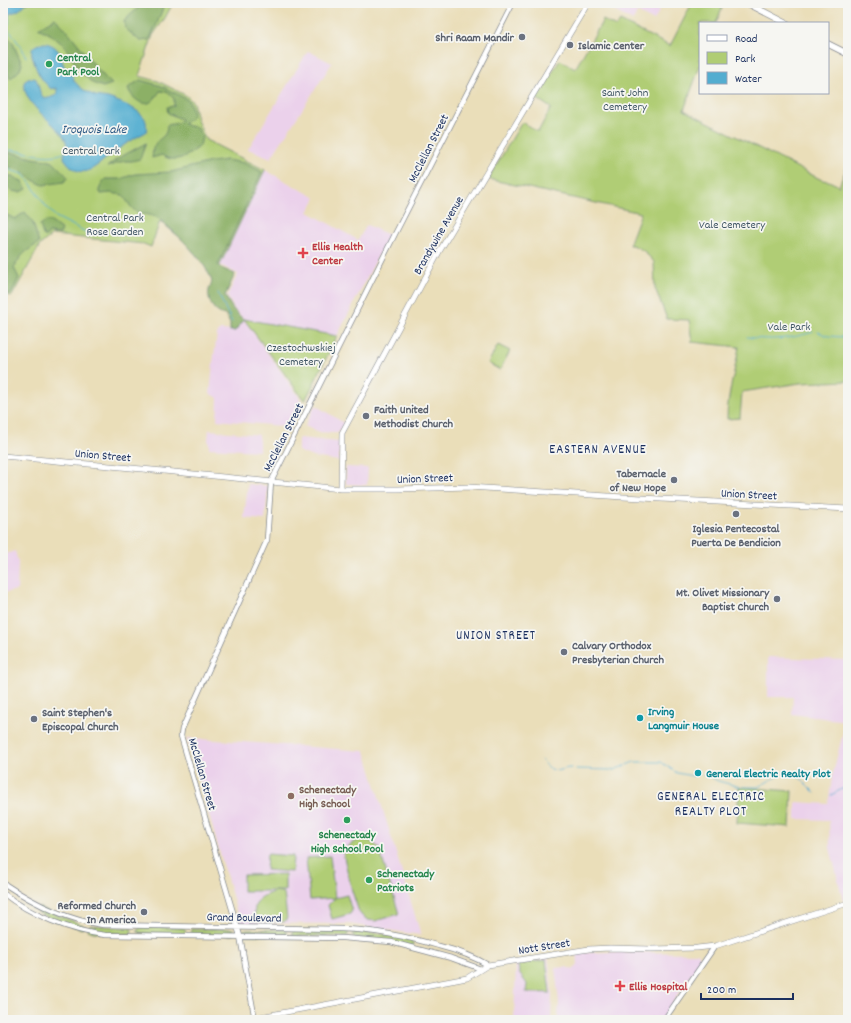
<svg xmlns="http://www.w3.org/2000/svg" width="851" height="1023" viewBox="0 0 851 1023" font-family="Dekko,sans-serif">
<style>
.built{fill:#ebd1eb}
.green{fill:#b0cd74;stroke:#667e69}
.forest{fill:#8cb066;stroke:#547062}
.water{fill:#53add0;stroke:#376e97}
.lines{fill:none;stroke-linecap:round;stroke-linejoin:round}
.stream{stroke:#53add0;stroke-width:1}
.tertiary-casing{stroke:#82868c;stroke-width:6}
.secondary-casing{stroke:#82868c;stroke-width:6}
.primary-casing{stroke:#82868c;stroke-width:7}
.tertiary{stroke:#fff;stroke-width:4.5}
.secondary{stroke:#fff;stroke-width:5}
.primary{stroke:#fff;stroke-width:5.5}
.worship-dot{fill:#6b7280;stroke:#f6f6f2;stroke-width:1.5}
.leisure-dot{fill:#2e9e5b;stroke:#f6f6f2;stroke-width:1.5}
.health-dot{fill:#e0444e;stroke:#f6f6f2;stroke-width:1.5}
.culture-dot{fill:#0f9aa8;stroke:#f6f6f2;stroke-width:1.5}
.education-dot{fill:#8d6e63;stroke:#f6f6f2;stroke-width:1.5}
.labels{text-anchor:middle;stroke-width:3.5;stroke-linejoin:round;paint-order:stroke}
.worship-label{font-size:12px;font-weight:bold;fill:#5b616d;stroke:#f6f6f2;text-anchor:end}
.leisure-label{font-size:12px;font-weight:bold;fill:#27864d;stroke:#f6f6f2;text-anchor:start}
.park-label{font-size:12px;fill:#405664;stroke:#f6f6f2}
.street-label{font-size:12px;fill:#1b2f5e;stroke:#f6f6f2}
.health-label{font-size:12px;font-weight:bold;fill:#be3a42;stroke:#f6f6f2;text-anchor:start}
.culture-label{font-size:12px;font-weight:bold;fill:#0d838f;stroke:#f6f6f2;text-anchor:start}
.education-label{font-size:12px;font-weight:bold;fill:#785e54;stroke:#f6f6f2;text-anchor:start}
.water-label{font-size:13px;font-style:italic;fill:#2f5b86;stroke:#f6f6f2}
.neighbourhood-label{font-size:13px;letter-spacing:1px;fill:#1b2f5e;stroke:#f6f6f2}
</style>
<rect width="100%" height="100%" fill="#f6f6f2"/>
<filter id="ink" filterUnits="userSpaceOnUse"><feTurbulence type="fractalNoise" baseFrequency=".025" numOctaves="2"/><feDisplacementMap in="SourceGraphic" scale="8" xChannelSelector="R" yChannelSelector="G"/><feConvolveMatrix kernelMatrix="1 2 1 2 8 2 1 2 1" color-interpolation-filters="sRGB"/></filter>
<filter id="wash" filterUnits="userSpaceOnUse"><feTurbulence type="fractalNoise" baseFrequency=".012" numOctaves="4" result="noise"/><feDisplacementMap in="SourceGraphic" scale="16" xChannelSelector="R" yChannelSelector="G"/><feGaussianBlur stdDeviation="0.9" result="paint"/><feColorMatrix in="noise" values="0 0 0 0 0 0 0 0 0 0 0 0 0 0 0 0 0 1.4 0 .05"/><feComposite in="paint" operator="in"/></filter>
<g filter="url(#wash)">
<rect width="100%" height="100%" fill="#eadeb9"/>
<path class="built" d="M614,3h49l-9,18 -17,-9 -4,9 -22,-12z
M308,51l24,12 -61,95 -23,-9z
M265,170l51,28 -8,14 50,28 9,-15 22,10 -52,101 -93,-17 -9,-9 -8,-14 11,-22 -18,-9z
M244,320l55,77 2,5 -9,25 -75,-7 1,-21 -1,-2 -7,-3 3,-31 4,-29 3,-4 15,1z
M315,405l29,18 -6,10 -21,-1 -12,-6z
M209,430l50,5v16l-50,-3v-5l-1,-3z
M299,438l40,4v19l-26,-4 -15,-6v-11z
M346,467l22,1 -1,17 -21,-1z
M248,484l20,2 -3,34 -21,-2z
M15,551l3,11 -1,28 -14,3v-38z
M848,649v249l-5,2 -13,-52 -1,-28 -33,-1v-17l32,2 5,-31 13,-52 -54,-7 1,-17h-25v-40l78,3z
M187,738l178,13 56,184 -72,-11 -109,-1z
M611,952l87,1 3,7 -40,60h-103l1,-18 -4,-34 11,-1 7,3 5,-6 -1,-11z
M548,958l4,36 -1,26h-37l2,-57z"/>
<path class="green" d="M3,3h170l-8,15 -12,17 -14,41 19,5 29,15 6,6 4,18 9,20 59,30 -52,110 -9,-18 -20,-21 -24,-20 -9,26 -7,-3 -92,-9 -12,10 -28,51 -9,-1z
M692,3h32l-8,20h-16v43l-16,44 138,70 7,1 10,5 9,-22v217l-48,2 -58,9 -2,26 -13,1c0,-22 8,-48 12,-72l-47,-5 -3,-22 -22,-1 -12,-31 -1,-26 -10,-11 -11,-6h-4l12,-32 -153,-34 34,-57 16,10 13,-24 -15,-10 24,-38 15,9 28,-49 13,7 4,-6 50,25z
M244,319l93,17 -32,65 -4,-5z
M498,345l12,6 -10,19 -12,-7z
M739,787l53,4 -2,36 -53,-4z
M365,838l8,5 6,5 20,66 -24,7 -7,-1 -6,-4 -3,-4 -7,-21 -9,-38c6,-9 11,-12 22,-15z
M267,854l26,2 -1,16 -26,-2z
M330,856l5,42 12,-3 5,16 -2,3 -18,5 -4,-14 7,-7 -25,2 -4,-42z
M285,874v17h-42v-16z
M276,891l8,2 3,25 -3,4 -29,-2c-2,-19 3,-23 21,-29z
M38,907l45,18 1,2 -2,2 -26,-8 -17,-8 -2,-2z
M90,925l40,3 2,1 -1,5 -38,-2 -5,-2z
M140,927l44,1 2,4 -3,2 -44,-1 -1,-1v-3z
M191,929h42l1,5 -3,1 -40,-1z
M243,930h41l2,1 2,3 -13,1h-31l-2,-3z
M294,930l53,1 1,1v3l-1,1h-54l-1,-4z
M356,932l27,2 29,6 1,5 -3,1 -56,-9 -1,-1v-3z
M546,960l4,33 -24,-1 1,-8 -8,-11 -1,-9z"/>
<path class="forest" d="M147,3h18l-9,23 -7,14 -9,1 -14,-12 -2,-8 17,-16z
M55,18c21,19 35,46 57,66l-9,3 -11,-4 -14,-14 -12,-22 -16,-13 -12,-6z
M3,33l9,8 10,23 -2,6 -10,9 -3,-7 -1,-25z
M140,80l22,6 26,14 3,6 2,10 -9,7 4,3 9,1 5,10 -2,9c-11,9 -24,19 -38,9l-10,3c1,-3 0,-9 2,-12 5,-10 13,-7 13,-21l12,-2 2,-4 -13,-6 -1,-6 7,-1v-7l-6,-7 -8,-1c-2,3 -5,8 -8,10 -9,8 -22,-5 -24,-13z
M146,143l-6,16 -8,2h-8l-17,6 10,-8z
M3,152l10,1 20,5 14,2 6,2 15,15 -4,5 -21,3 -10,-5 -13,-10 -17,-5z
M227,160l17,3 18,9 -44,93 3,3 14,6 -10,22 8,13 11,11 -9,11h-5v-7l-4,-9c-10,0 -20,-14 -17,-25 1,-5 4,-6 2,-11 -7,-20 -37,-48 -53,-61 -8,-4 -13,-3 -20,-5 -6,-3 -11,-12 -15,-18l-12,-2 -10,1 -2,-4 3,-7 3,-4h15l15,-5 36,-2 40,-10z
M3,173l19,8 5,8c-9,6 -15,2 -24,-3z
M25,212l8,11 6,20c-14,9 -17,10 -25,25l5,10 -8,16 -8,-1v-80l12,6z
M46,221h4l12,9 -2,4 -11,-1 -3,4 -3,-2 -3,-10z"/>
<path class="water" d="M3,3h23c-5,7 -10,9 -18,11l-5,-4z
M45,43c15,3 14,11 19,23 3,4 7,8 10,12l-1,1c5,8 12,12 20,16 4,2 10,2 15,3 9,3 28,10 34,17 5,4 5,12 4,17 -13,7 -26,15 -37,24 -17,14 -29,26 -45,2 0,-5 3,-8 3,-12 -1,-20 -44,-36 -43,-64l4,-3 7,-1c6,6 2,27 19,18 3,-1 3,-4 3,-8l-2,1 -2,-1 -2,1c-9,-9 -13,-14 -17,-27 -4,-12 -4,-17 11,-19z"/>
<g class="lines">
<path class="stream" d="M9,13v11
M9,30l13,18 4,9
M3,150c22,-1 39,11 61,3
M3,168l20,6 8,10 14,21 11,12 30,15
M218,293l14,29
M818,332l10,4 15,1 2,-1 -1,-7 4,-2
M747,337c24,4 43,2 66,-5
M541,759c5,6 11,14 20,11 4,-1 5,-2 10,-2
M576,769l38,1 20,-8h27l16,11 16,3 5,-2 11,2 9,5 23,6h17l25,-14h9l8,5 15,15
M831,795l13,-7 4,-1"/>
</g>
</g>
<g filter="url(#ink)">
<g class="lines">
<g class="tertiary-casing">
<path id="tertiary" d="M3,883c30,20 63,37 100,42l238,4c33,1 65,7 98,17 16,4 34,10 49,19
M3,893c27,22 68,38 102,42l238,3 48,4 60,16 30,11
M255,1020l-15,-84 -59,-200 1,-7 85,-189 4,-58 124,-248 118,-231
M664,1020l51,-74"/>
</g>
<g class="secondary-casing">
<path id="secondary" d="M3,456l171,16 167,17h57l71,-2 154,10 225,12
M341,489l1,-56 97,-181 149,-249
M244,1020l223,-42 21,-13 101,-16 21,-1 41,1 46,-1 18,-2 133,-43"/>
</g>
<g class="primary-casing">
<path id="primary" d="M747,3l39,20
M828,44l20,10"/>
</g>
<use href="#tertiary" class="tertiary"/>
<use href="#secondary" class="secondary"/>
<use href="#primary" class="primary"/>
</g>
</g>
<g class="worship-dot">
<circle cx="522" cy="37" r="4"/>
<circle cx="570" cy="45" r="4"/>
<circle cx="366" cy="416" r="4"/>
<circle cx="674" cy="480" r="4"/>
<circle cx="736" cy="514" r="4"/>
<circle cx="777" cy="599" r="4"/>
<circle cx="564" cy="652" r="4"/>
<circle cx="34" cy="719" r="4"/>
<circle cx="144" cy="912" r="4"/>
</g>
<g class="leisure-dot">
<circle cx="49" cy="64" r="4"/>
<circle cx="347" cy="820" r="4"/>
<circle cx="369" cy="880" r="4"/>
</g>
<g class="health-dot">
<path d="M301 247h4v4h4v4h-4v4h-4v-4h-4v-4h4z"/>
<path d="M618 980h4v4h4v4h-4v4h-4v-4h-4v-4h4z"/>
</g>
<g class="culture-dot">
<circle cx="640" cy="718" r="4"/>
<circle cx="698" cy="773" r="4"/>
</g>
<circle class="education-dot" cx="291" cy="796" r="4"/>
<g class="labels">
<g class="worship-label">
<text x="514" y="41">Shri Raam Mandir</text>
<text x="578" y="49" text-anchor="start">Islamic Center</text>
<text x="374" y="413" text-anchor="start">Faith United<tspan x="374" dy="14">Methodist Church</tspan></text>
<text x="666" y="477">Tabernacle<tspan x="666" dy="14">of New Hope</tspan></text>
<text x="736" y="532" text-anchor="middle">Iglesia Pentecostal<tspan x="736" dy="14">Puerta De Bendicion</tspan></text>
<text x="769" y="596">Mt. Olivet Missionary<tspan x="769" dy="14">Baptist Church</tspan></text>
<text x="572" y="649" text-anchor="start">Calvary Orthodox<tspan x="572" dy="14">Presbyterian Church</tspan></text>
<text x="42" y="716" text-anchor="start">Saint Stephen's<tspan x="42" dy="14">Episcopal Church</tspan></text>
<text x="136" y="909">Reformed Church<tspan x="136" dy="14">In America</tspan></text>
</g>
<g class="leisure-label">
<text x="57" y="61">Central<tspan x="57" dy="14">Park Pool</tspan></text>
<text x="347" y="838" text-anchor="middle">Schenectady<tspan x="347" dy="14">High School Pool</tspan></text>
<text x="377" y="877">Schenectady<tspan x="377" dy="14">Patriots</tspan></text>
</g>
<g class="park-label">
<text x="625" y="96">Saint John<tspan x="625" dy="14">Cemetery</tspan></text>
<text x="91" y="154">Central Park</text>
<text x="115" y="221">Central Park<tspan x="115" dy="14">Rose Garden</tspan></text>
<text x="732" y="228">Vale Cemetery</text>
<text x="789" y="330">Vale Park</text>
<text x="301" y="351">Czestochwskiej<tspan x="301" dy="14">Cemetery</tspan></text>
</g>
<g class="street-label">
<text transform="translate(428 148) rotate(-63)" y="4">McClellan Street</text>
<text transform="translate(438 235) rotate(-60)" y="4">Brandywine Avenue</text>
<text transform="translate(283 437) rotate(-63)" y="4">McClellan Street</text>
<text transform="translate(103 455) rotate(5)" y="4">Union Street</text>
<text transform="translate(425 478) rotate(-2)" y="4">Union Street</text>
<text transform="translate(749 494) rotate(3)" y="4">Union Street</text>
<text transform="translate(203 774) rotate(74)" y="4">McClellan Street</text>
<text transform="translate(244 917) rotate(1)" y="4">Grand Boulevard</text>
<text transform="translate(544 946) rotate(-9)" y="4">Nott Street</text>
</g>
<g class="health-label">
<text x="312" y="250">Ellis Health<tspan x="312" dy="14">Center</tspan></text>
<text x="629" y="990">Ellis Hospital</text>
</g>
<g class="culture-label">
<text x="648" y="715">Irving<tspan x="648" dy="14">Langmuir House</tspan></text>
<text x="706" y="777">General Electric Realty Plot</text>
</g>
<g class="education-label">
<text x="299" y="793">Schenectady<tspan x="299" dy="14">High School</tspan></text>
</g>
<g class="water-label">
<text x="94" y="133">Iroquois Lake</text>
</g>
<g class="neighbourhood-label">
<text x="598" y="453">EASTERN AVENUE</text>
<text x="496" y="639">UNION STREET</text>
<text x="711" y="800">GENERAL ELECTRIC<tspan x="711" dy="15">REALTY PLOT</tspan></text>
</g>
</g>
<rect width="851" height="1023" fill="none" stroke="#f6f6f2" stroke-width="16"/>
<rect x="699" y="22" width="130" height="72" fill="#f6f6f2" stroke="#9ea6b7"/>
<rect x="707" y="35" width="20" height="6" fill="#ffffff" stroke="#9ea6b7"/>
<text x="735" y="42" font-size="12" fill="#1b2f5e">Road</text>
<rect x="707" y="52" width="20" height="12" fill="#b0cd74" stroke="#9ea6b7"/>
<text x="735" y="62" font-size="12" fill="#1b2f5e">Park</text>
<rect x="707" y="72" width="20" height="12" fill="#53add0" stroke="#9ea6b7"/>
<text x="735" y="82" font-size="12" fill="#1b2f5e">Water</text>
<path d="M701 993v6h92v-6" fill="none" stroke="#1b2f5e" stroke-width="2"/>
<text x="707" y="993" font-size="12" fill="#1b2f5e" stroke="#f6f6f2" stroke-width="3" paint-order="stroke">200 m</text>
</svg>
